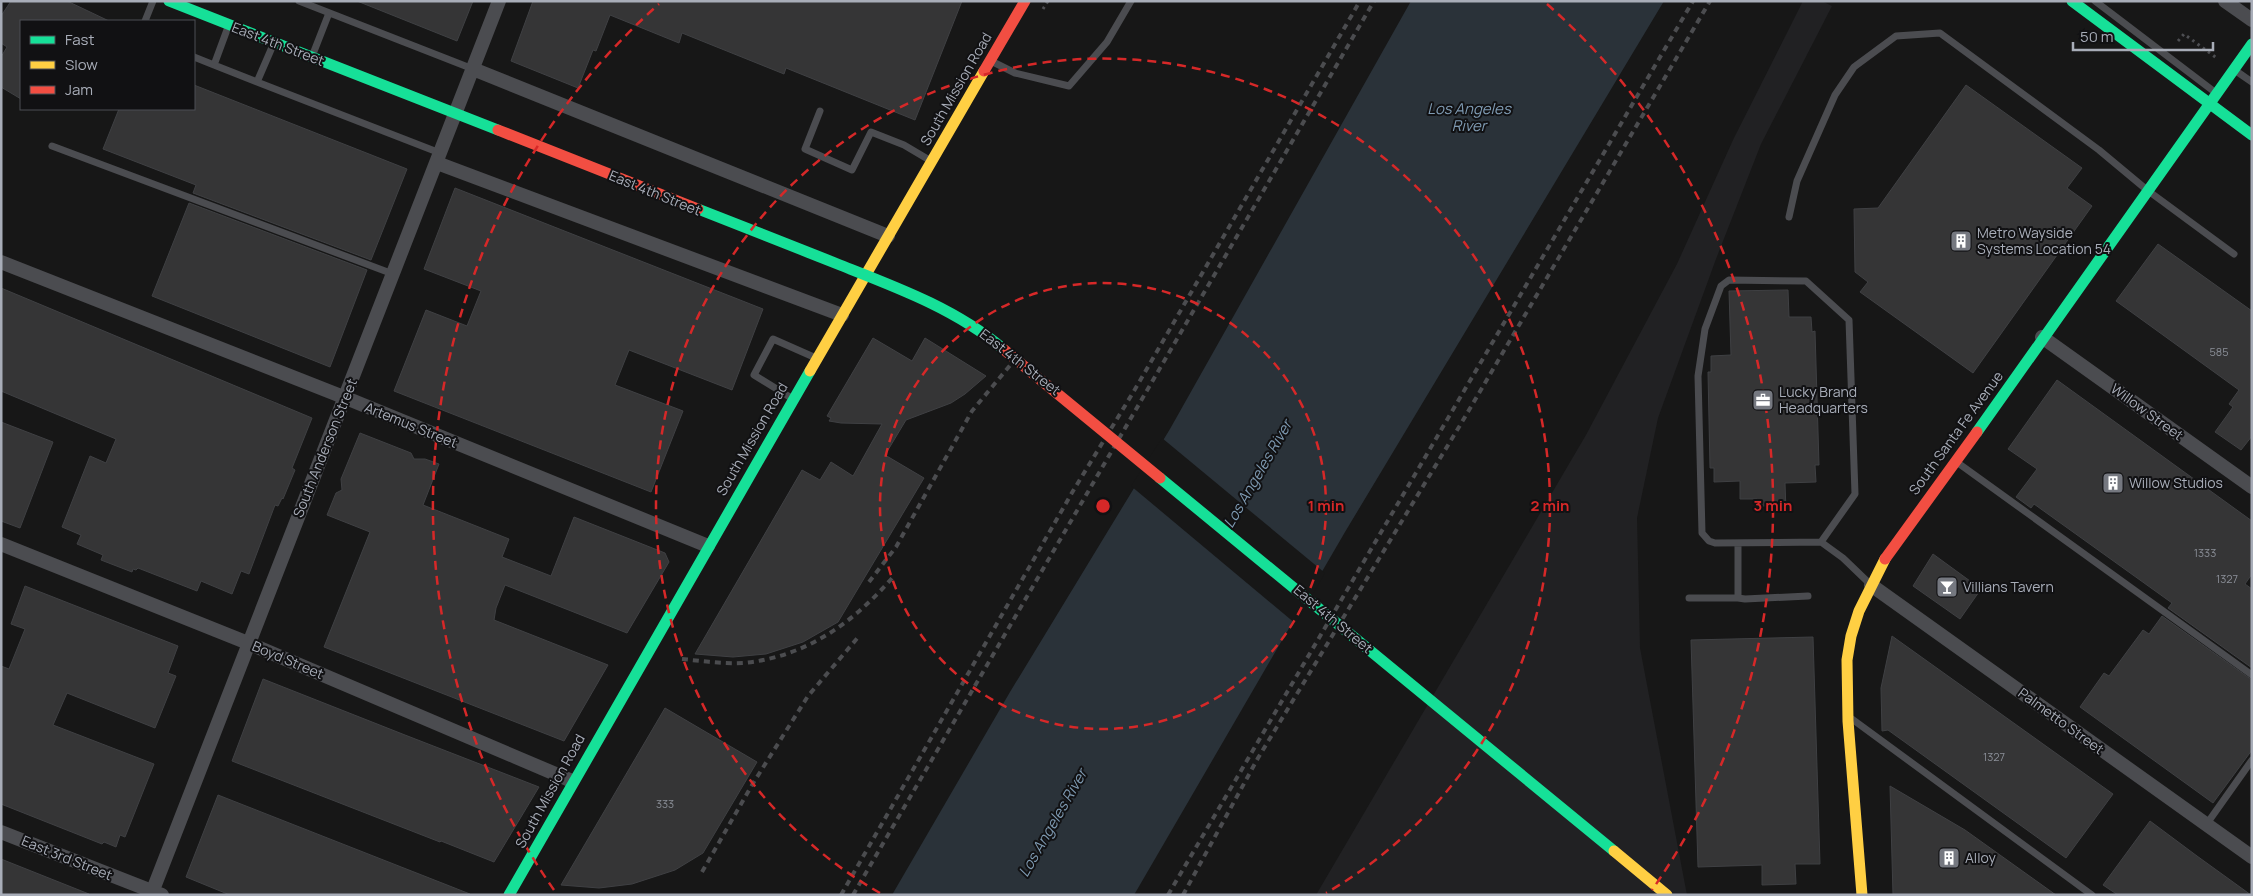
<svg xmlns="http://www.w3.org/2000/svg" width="2253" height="896" viewBox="0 0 2253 896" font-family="Manrope,sans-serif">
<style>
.built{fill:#212123}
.water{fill:#2a3239}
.pier{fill:#171717}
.building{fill:#353536;stroke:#3f4043}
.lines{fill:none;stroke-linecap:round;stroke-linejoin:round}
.path{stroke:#4d4e52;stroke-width:3;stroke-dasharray:2.5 4;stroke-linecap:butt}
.lane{stroke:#4b4c50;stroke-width:7}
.street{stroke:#4b4c50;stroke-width:14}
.fast{stroke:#16e098;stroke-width:11}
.slow{stroke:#ffcf43;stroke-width:11}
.jam{stroke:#f24e42;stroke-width:11}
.rail{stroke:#4b4c4f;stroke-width:4;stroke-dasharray:6 5;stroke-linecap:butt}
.fast-bridge{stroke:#16e098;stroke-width:11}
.slow-bridge{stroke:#ffcf43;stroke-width:11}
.jam-bridge{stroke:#f24e42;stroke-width:11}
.ring{fill:none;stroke:#d62828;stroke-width:2.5;stroke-dasharray:9 6}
.labels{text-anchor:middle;stroke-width:4;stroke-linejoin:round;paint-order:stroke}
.number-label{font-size:11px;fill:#8b8f98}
.street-label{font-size:14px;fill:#a8adb8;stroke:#111113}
.poi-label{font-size:14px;fill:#a8adb8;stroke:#111113;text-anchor:start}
.water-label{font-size:15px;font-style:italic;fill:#7f9bb3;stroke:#111113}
.centre{fill:#d62828;stroke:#111113;stroke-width:2.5}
.ring-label{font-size:15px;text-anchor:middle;font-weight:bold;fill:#d62828;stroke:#111113;stroke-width:4;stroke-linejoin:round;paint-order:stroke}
</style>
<rect width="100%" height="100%" fill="#171717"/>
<path class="built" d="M1803,1h19l10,5 -71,138 -45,115 -58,159 -21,100 3,130 47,247h-371l270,-460 91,-171 56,-124z"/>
<path class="water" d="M1411,1h253l-319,531 -211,363h-242l118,-203 160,-263z"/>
<path class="pier" d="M1162,438l163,135 -29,51 -165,-138z"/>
<path class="building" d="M11,1h56l42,20h-88v78l-20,-12v-30l6,-10 -6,-4v-27z
M357,1h116l-16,40z
M533,1h429l-47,119 -129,-52 -2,6 -102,-41 -3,10 -69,-28 -14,36 -3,-1 -15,38 -67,-27z
M194,85l213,84 -36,91 -178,-67 3,-8 -93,-36 16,-40h75z
M1966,85l116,83 -15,20 25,18 -119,167 -113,-81 8,-10 -13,-10 -1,-63 24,-1z
M455,188l308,121 -31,81 -103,-40 -14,35 68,26 -32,81 -257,-101 32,-81 41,16 14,-35 -57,-22z
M189,203l178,67 -37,97 -178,-71z
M2158,244l94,67v125l-11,14 -26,-18 18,-25 -4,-3 10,-14 -123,-89z
M1,288l311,130 -20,50 3,2 -12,29 -1,-1 -4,8 -3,-1 -26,69 -8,-3 -9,23 -31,-13 -4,10 -59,-23 -2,2 -3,-1 -1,3 -31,-12 2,-5 -26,-11 4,-9 -19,-8 28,-71 16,7 10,-24 -115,-48z
M1788,290l1,27h22l1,15 3,-1 4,134h-4l1,17 -31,1 1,28 -18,1v-6h-11v-7h-17v-18l-26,1v-14h-4l-2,-96h3v-16l20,-1 -2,-64z
M873,338l39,23 13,-23 61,38 -21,18 -14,9 -45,17 -21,35 39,23 -86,144 -35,20 -37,12 -33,3 -38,-3 107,-184 18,10 11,-18 22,14 29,-52 -41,-1 -12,-2 2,-3 -4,-2z
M2057,380l195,141v53l-7,10 7,5v79l-84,-60 4,-5 -138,-99 -3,4 -15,-11 21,-28 -29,-20z
M1,422l52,20 -33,86 -19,-7z
M360,433l51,20 3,6h11l14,5 -16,41 86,34 -7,18 49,19 23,-59 91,36 4,9 -42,71 -122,-48 -9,23 -2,12 114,45 -44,76 -240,-94 46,-115 -43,-17 9,-22 6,-3 -1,-11z
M1933,554l48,35 -21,30 -47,-33z
M25,586l153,60 -10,27 8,3 -21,52 -88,-35 -14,32 101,39 -29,73 -5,-2 -4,12 -12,-5 -2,2 -101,-40v-138l8,3 16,-40 -14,-5z
M2162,616l90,64v70l-39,53 -133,-96 24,-34 5,3 34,-46 6,4z
M1892,636l221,158 -47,64 -178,-128 -6,1 -1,-43z
M1813,637l7,227h-25l1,20 -34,1v-20l-64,2 -7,-227z
M263,679l142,56 134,52 -45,75 -53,-21 -1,1 -208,-81z
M665,708l92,54 -54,91 -28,17 -43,14 -33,4 -38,-3z
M1890,786l75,44 91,65h-163z
M218,795l252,99v1h-240l-44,-18z
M2150,821l47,35 54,39h-133l-15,-10z
M1,859l88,35v1h-88z"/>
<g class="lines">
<path class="path" d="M1043,9l5,-8
M2178,41l6,-7 34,25"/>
<path class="lane" d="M299,1l174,68
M2095,1l121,92
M145,21l8,-20
M228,27l-14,38 43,17
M273,45l-16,37 183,71
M313,54l16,-41
M194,57l20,8
M993,62l22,11 54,13 38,-44 24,-41
M2236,71l16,11
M820,111l-15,38 47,21 19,-38 33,13 27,16
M52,146l341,128
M1789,217l8,-36 38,-86 19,-28 42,-31 44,-3 159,117 48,40 87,64
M793,399l-39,-24 19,-36 43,19
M1958,463l294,212
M1821,542l34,-48 -6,-174 -43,-39 -77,-1 -8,6 -16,43 -7,47 4,157 7,8 6,2 106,-1 22,16 26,25
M1738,543v55l7,1 63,-3
M1689,598h49
M1852,719l240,176
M2206,825l46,-65"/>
<path class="street" d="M2225,1l27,19
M473,69l415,167
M437,163l405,152
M1,262l345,136 362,148
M2042,337l210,150
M1,544l247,99 324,138
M1871,585l381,272
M1,832l161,63
M151,895l348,-894"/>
<path class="fast" d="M169,1l329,129
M1977,432l275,-388
M509,895l301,-524"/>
<path class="slow" d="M810,371l174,-300
M1862,895l-14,-174 -1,-61 4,-24 8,-25 26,-52"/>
<path class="jam" d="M984,71l41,-70
M1885,559l92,-127"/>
<path class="rail" d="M869,582l27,-35 76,-136 45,-54
M682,659c20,2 41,5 61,4 63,-6 110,-40 150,-86
M702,872l50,-87 56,-89 52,-61
M841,895l232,-404 61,-100 226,-390
M853,895l521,-894
M1168,895l525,-894
M1183,895l75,-137 201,-331 251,-426"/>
<path class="fast-bridge" d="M2072,1l180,134
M698,209c48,19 95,37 142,56 56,22 116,44 162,83
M1160,478l454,373"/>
<path class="slow-bridge" d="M1614,851l53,44"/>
<path class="jam-bridge" d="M498,130l200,79
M1002,348l158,130"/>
</g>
<g class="ring">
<circle cx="1103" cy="506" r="223"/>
<path d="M880 893A447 447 0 1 1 1326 893"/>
<path d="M554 890A670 670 0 0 1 659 4M1547 4A670 670 0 0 1 1652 890"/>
</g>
<defs>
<g id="building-square" transform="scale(1.125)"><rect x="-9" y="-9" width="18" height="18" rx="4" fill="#757880" stroke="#111113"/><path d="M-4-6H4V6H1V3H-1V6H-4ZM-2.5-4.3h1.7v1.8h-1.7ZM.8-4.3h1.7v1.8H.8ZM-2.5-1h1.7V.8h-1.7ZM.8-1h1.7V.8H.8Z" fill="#fff"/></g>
<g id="office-square" transform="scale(1.125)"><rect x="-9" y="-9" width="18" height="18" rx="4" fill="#757880" stroke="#111113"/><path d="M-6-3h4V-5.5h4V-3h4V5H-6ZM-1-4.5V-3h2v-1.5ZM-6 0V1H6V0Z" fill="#fff"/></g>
<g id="bar-square" transform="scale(1.125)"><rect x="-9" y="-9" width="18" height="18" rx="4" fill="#757880" stroke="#111113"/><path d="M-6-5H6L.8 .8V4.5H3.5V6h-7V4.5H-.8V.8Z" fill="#fff"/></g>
</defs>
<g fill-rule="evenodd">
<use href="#building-square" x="1961" y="241"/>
<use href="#office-square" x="1763" y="400"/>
<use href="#building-square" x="2113" y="483"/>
<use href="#bar-square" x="1947" y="587"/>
<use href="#building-square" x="1949" y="858"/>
</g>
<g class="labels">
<g class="number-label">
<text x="2219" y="356">585</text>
<text x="2205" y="557">1333</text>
<text x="2227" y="583">1327</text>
<text x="1994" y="761">1327</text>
<text x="665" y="808">333</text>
</g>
<g class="street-label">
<text transform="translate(278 44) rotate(21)" y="5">East 4th Street</text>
<text transform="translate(956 89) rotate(-60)" y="5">South Mission Road</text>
<text transform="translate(655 193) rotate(22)" y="5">East 4th Street</text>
<text transform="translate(1020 362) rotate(38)" y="5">East 4th Street</text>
<text transform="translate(2147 412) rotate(36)" y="5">Willow Street</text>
<text transform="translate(411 425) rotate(22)" y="5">Artemus Street</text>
<text transform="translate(1956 433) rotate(-54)" y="5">South Santa Fe Avenue</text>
<text transform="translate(752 439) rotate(-60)" y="5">South Mission Road</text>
<text transform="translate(325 448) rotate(-68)" y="5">South Anderson Street</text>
<text transform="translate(1333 619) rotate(40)" y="5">East 4th Street</text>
<text transform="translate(288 660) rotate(23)" y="5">Boyd Street</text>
<text transform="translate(2061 721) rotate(36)" y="5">Palmetto Street</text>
<text transform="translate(550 791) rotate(-61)" y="5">South Mission Road</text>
<text transform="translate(67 858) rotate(22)" y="5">East 3rd Street</text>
</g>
<g class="poi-label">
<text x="1977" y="238">Metro Wayside<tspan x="1977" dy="16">Systems Location 54</tspan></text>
<text x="1779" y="397">Lucky Brand<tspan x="1779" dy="16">Headquarters</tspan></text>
<text x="2129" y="488">Willow Studios</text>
<text x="1963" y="592">Villians Tavern</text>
<text x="1965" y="863">Alloy</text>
</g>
<g class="water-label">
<text x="1469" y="114">Los Angeles<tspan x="1469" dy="17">River</tspan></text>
<text transform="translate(1258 474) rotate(-60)" y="5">Los Angeles River</text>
<text transform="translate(1053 823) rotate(-60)" y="5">Los Angeles River</text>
</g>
</g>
<circle cx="1103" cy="506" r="8" class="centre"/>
<g class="ring-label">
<text x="1326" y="511">1 min</text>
<text x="1550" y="511">2 min</text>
<text x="1773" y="511">3 min</text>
</g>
<rect width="2253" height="896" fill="none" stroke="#a8adb8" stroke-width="5"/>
<rect x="20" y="20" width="175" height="90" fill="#111113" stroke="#4d4f55"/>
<rect x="30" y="36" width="25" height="8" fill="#16e098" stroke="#4d4f55"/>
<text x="65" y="45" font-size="15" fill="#a8adb8">Fast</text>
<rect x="30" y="61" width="25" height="8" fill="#ffcf43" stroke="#4d4f55"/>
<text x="65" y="70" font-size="15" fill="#a8adb8">Slow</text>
<rect x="30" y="86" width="25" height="8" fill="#f24e42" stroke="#4d4f55"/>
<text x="65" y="95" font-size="15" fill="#a8adb8">Jam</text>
<path d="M2073 42v8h140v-8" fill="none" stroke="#a8adb8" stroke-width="2.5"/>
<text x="2080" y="42" font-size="15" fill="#a8adb8" stroke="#111113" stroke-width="4" paint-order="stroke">50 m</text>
</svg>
